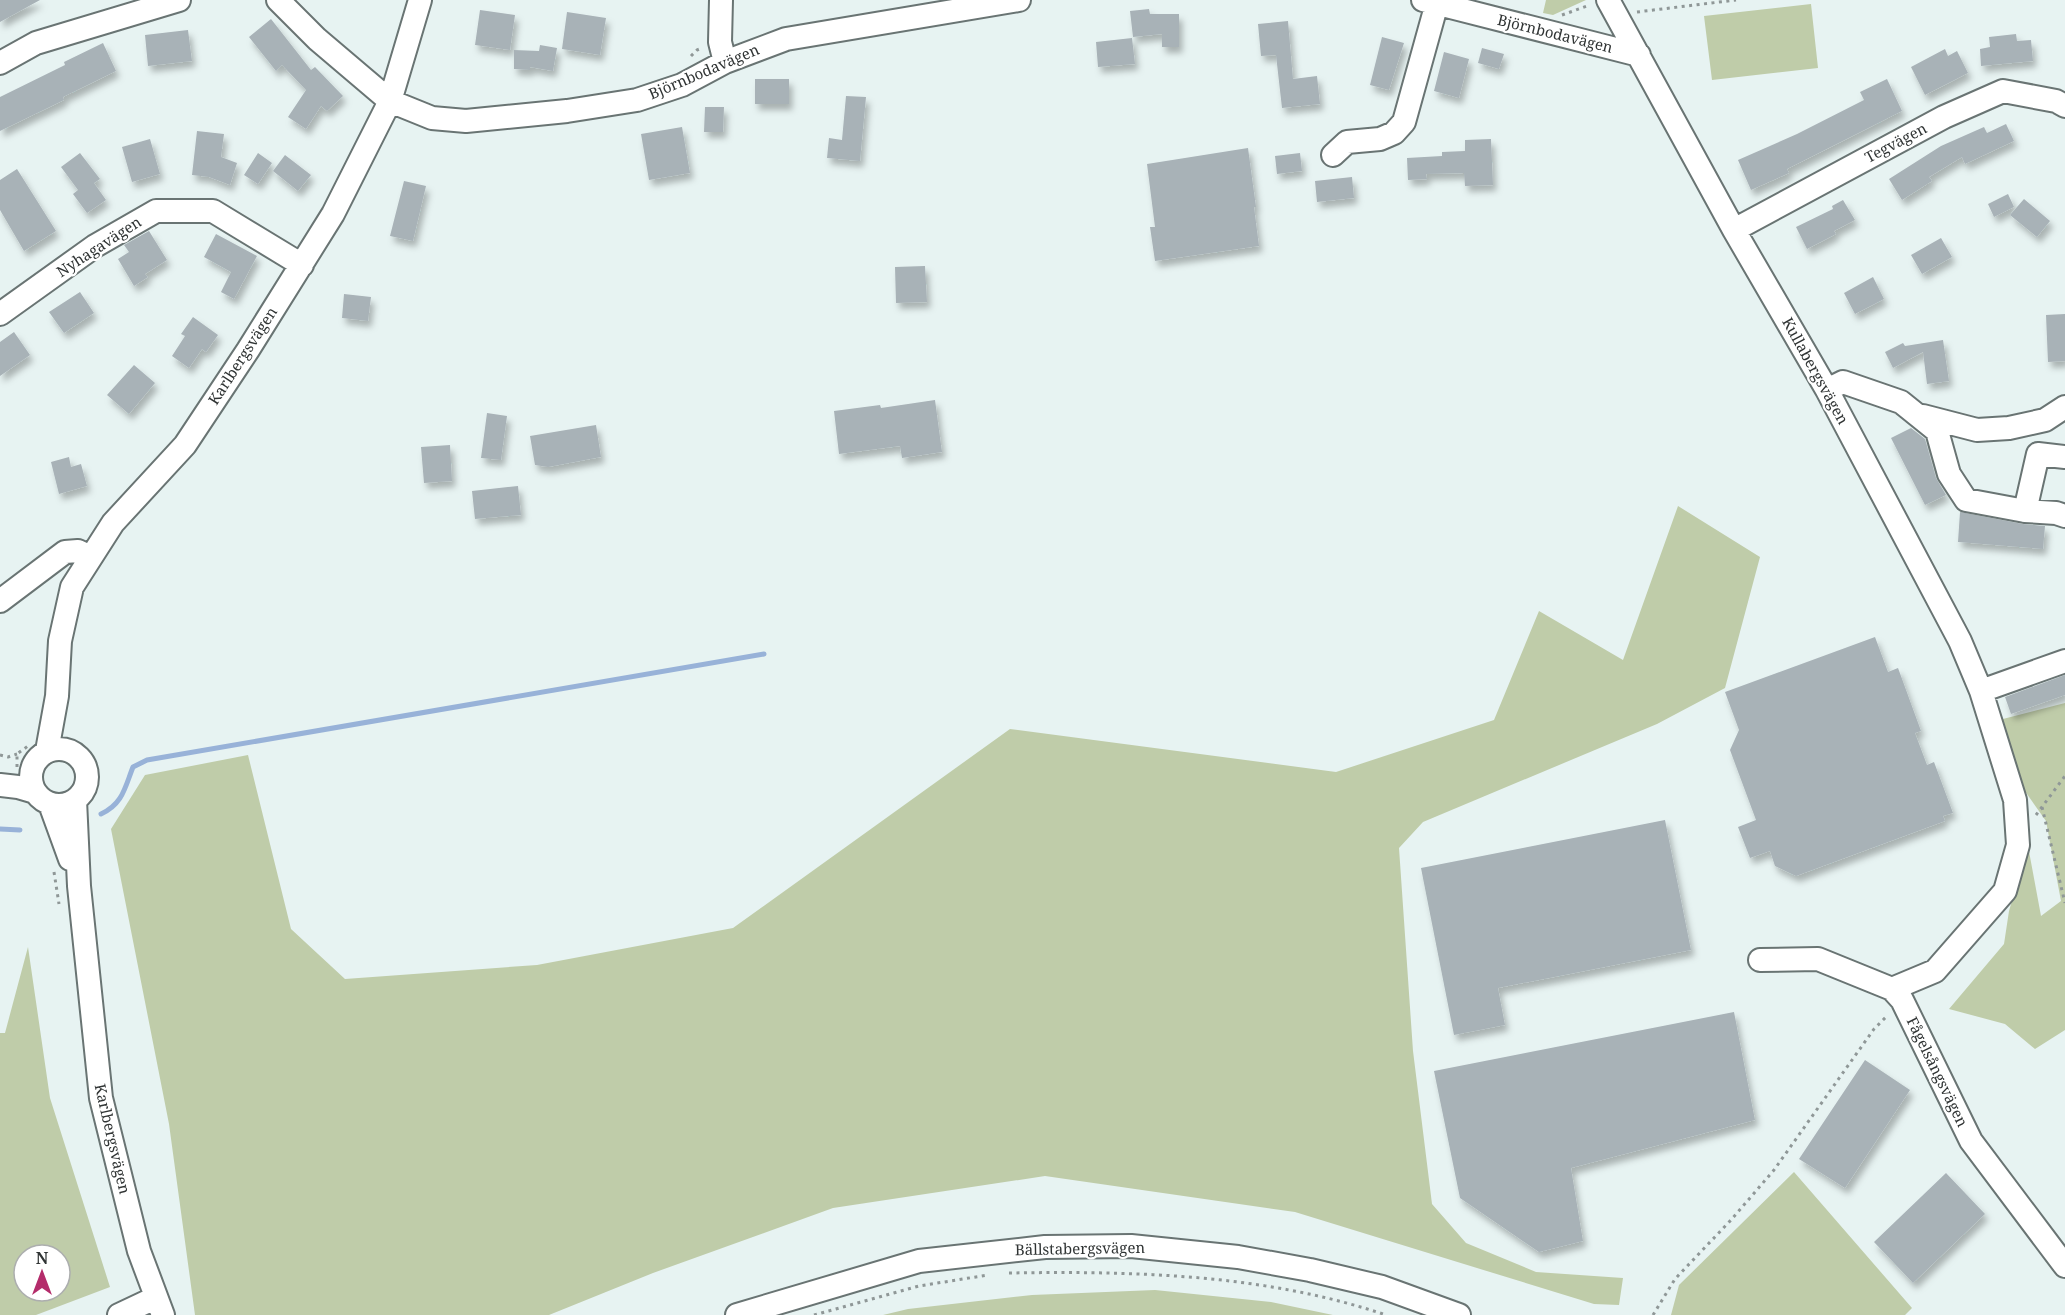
<svg xmlns="http://www.w3.org/2000/svg" width="2065" height="1315" viewBox="0 0 2065 1315" font-family="'Noto Serif',serif">
<style>
.green{fill:#bfcca9;fill-rule:evenodd}
.lines{fill:none;stroke-linecap:round;stroke-linejoin:round}
.stream{stroke:#98b2d8;stroke-width:5}
.building{fill:#a8b2b7;filter:url(#shadow)}
.minor-casing{stroke:#697473;stroke-width:26}
.path{stroke:#8f9797;stroke-width:3;stroke-dasharray:3 4.5;stroke-linecap:butt}
.minor{stroke:#fff;stroke-width:22}
.labels{text-anchor:middle;stroke-width:4.5;stroke-linejoin:round;paint-order:stroke}
.street-label{font-size:15px;fill:#303434;stroke:#fff}
</style>
<defs>
<filter id="shadow"><feDropShadow dx="3.5" dy="6" stdDeviation="3" flood-color="#0004"/></filter>
</defs>
<rect width="100%" height="100%" fill="#e7f3f2"/>
<path class="green" d="M1546,0h40l-33,15 -10,-2z
M1811,4l7,64 -106,12 -8,-64z
M1678,506l82,51 -35,131 -68,36 -234,98 -24,26 14,203 19,153 34,39 70,29 87,6 -4,27 -25,-1 -299,-92 -250,-36 -212,32 -180,65 -104,42h-354l-26,-191 -58,-295 34,-54 103,-20 43,174 54,50 192,-14 196,-37 277,-199 326,43 158,-52 45,-109 84,49z
M2065,703v327l-30,19 -30,-25 -56,-15 55,-65 5,-33 19,-65 13,70 20,-15 -15,-80 -31,-44 -16,-57z
M28,947l22,151 60,189 -74,28h-36v-282h5zM24,1255h36v36h-36z
M1794,1172l118,136 -7,7h-234l8,-30z
M1155,1290l116,12 62,13h-450l25,-6 124,-14z"/>
<g class="lines">
<path class="stream" d="M101,814c22,-10 24,-27 32,-47l14,-7 617,-106
M0,829l20,1"/>
</g>
<path class="building" d="M0,0h40l-40,22z
M1149,9l1,5h29v33h-17v-13l-29,3 -3,-26z
M480,10l35,5 -5,35 -35,-5z
M567,12l39,6 -6,37 -38,-6z
M271,19l40,51 4,-3 28,29 -16,15 -6,-5 -15,23 -18,-12 18,-27 -24,-25 -6,6 -27,-34z
M1288,21l5,58 24,-3 3,28 -38,4 -6,-53 -15,1 -3,-32z
M188,30l4,31 -44,5 -3,-31z
M2016,34l1,7 14,-1 2,21 -52,5 -1,-17 10,-2 -1,-10z
M1382,37l22,6 -15,47 -19,-5z
M1132,38l3,26 -37,3 -2,-25z
M103,43l13,28 -53,26 1,3 -64,31v-34l65,-32 -1,-3z
M540,45l17,3 -4,23 -23,-4v3l-16,-1v-19l25,1z
M1482,48l22,6 -5,15 -21,-6z
M1945,49l3,7 9,-5 11,22 -43,22 -14,-28z
M1444,52l25,7 -10,39 -25,-7z
M755,79h34v25h-34z
M1887,79l15,32 -115,58 2,4 -38,17 -13,-30 59,-26 67,-34 -4,-8z
M846,96l20,1 -6,64 -33,-3 2,-20 13,2z
M705,107h19l-1,25h-19z
M2006,124l8,17 -49,23 -3,-7 -33,20 3,4 -30,19 -13,-21 52,-33 43,-19 3,6z
M682,127l8,46 -41,7 -8,-46z
M197,131l27,3 -3,23 16,6 -7,22 -21,-8 -17,-2z
M150,139l10,35 -28,8 -10,-35z
M1491,139l2,46 -28,1 -1,-13 -38,1 1,5 -19,1 -1,-22 35,-2v-4l23,-1v-11z
M1248,148l8,59h-2l5,39 -104,15 -5,-34h5l-8,-63z
M80,153l20,26 -6,4 12,17 -19,13 -14,-19 5,-4 -17,-23z
M258,153l14,10 -14,21 -14,-9z
M1300,153l2,18 -25,3 -2,-18z
M285,155l26,20 -13,16 -25,-20z
M17,169l39,62 -32,20 -24,-41v-30z
M1352,177l2,21 -37,4 -2,-21z
M404,181l22,5 -13,55 -23,-5z
M2008,194l6,13 -20,10 -6,-13z
M2024,199l26,22 -13,16 -27,-22z
M1843,200l12,20 -21,11 2,3 -29,15 -11,-22 37,-18 -1,-3z
M149,231l18,29 -22,14 3,3 -14,9 -16,-27 11,-7 -5,-7z
M216,234l41,22 -23,43 -13,-7 10,-20 -27,-15z
M1941,238l11,19 -30,17 -11,-19z
M925,266l2,36 -31,1 -1,-36z
M1873,277l11,22 -29,15 -11,-21z
M80,292l14,21 -30,20 -15,-21z
M344,294l27,3 -3,24 -26,-3z
M2065,314v47l-17,1 -2,-47z
M193,317l25,18 -12,17 -4,-3 -13,19 -17,-12 13,-20 -4,-2z
M14,332l16,23 -30,21v-34z
M1943,340l6,41 -22,3 -4,-32 -30,16 -8,-16 18,-9 2,3z
M134,365l21,18 -26,31 -22,-19z
M935,400l7,52 -40,6 -2,-12 -61,8 -5,-43 46,-6 1,3z
M487,413l20,3 -6,44 -20,-2z
M596,425l5,32 -53,10 -13,-2 -5,-29z
M1911,428l14,11 11,39 10,17 -21,10 -34,-67z
M450,445l2,36 -28,2 -3,-36z
M69,457l2,10 10,-3 6,22 -28,8 -8,-32z
M518,486l3,29 -46,4 -3,-28z
M1960,512l63,12 22,2 -2,23 -85,-7z
M1875,637l13,35 10,-4 23,63 -6,2 12,32 7,-3 19,51 -10,3 2,5 -149,55 -21,-10 -5,-15 -20,7 -12,-31 18,-7 -26,-70 9,-20 -14,-38z
M2065,675v20l-54,19 -6,-17z
M1665,820l26,130 -193,38 7,37 -51,10 -33,-167z
M1734,1012l21,108 -184,48 12,73 -44,11 -79,-54 -26,-127z
M1865,1060l45,30 -65,98 -46,-29z
M1946,1173l39,41 -72,69 -39,-41z"/>
<g class="lines">
<g class="minor-casing">
<path id="minor" d="M278,0l39,39 73,62 42,17 34,3 101,-10 70,-11 45,-15 43,-23 61,-23 233,-39
M721,0l-1,42 5,20
M1423,0l216,55
M1608,0l126,230 93,160 133,251 21,50 34,109 3,45 -13,46 -70,80 -43,18
M0,63l36,-20 143,-43
M1333,155l14,-13 33,-3 14,-6 10,-11 33,-119
M1734,230l210,-113 59,-26 53,10 9,5
M0,314l95,-68 61,-35h57l89,54
M1827,390l16,-8 58,20 36,29 12,43 17,26 59,11 13,-57 27,3
M1923,416l54,14 32,-2 36,-8 20,-13
M2025,511l31,2 9,3
M0,601l65,-49 13,-1 13,6
M1981,691l84,-30
M31 777a28 28 0 1 1 56 0a28 28 0 1 1-56 0Z
M47,751l10,-55 3,-55 12,-54 41,-64 72,-78 63,-95 85,-136 57,-113 30,-101
M0,785l18,2 17,5
M75,800l4,86 22,212 38,153 24,64
M50,804l20,55
M1760,960l58,-1 74,30 10,11 69,141 94,125
M119,1315l36,-17
M737,1315l182,-54 126,-14 86,-1 107,11 72,13 72,17 77,28"/>
</g>
<path class="path" d="M1637,12l99,-12
M1562,15l28,-10
M691,56l6,-6 5,-2
M0,755l8,2 9,-3
M17,767v-13l11,-8
M2042,807l23,96
M2036,815l29,-39
M54,872l5,32
M1009,1273c126,-2 256,1 377,42
M814,1315l105,-29 69,-11
M1653,1315l22,-36 56,-59 43,-50 100,-141 14,-14"/>
<use href="#minor" class="minor"/>
</g>
<g class="labels">
<g class="street-label">
<text transform="translate(1555 34) rotate(14)" y="5">Björnbodavägen</text>
<text transform="translate(704 72) rotate(-23)" y="5">Björnbodavägen</text>
<text transform="translate(1896 143) rotate(-28)" y="5">Tegvägen</text>
<text transform="translate(99 247) rotate(-33)" y="5">Nyhagavägen</text>
<text transform="translate(243 356) rotate(-57)" y="5">Karlbergsvägen</text>
<text transform="translate(1815 371) rotate(61)" y="5">Kullabergsvägen</text>
<text transform="translate(1937 1072) rotate(64)" y="5">Fågelsångsvägen</text>
<text transform="translate(112 1139) rotate(77)" y="5">Karlbergsvägen</text>
<text transform="translate(1080 1249) rotate(-1)" y="5">Bällstabergsvägen</text>
</g>
</g>
<g transform="translate(42 1273)"><circle r="28" fill="#ffffff" stroke="#acaeae" stroke-width="1.5"/>
<path d="M0-4.5L10 22L0 15L-10 22Z" fill="#b42c6b"/>
<text y="-9" font-size="16" font-weight="bold" text-anchor="middle" fill="#303434">N</text>
</g>
</svg>
